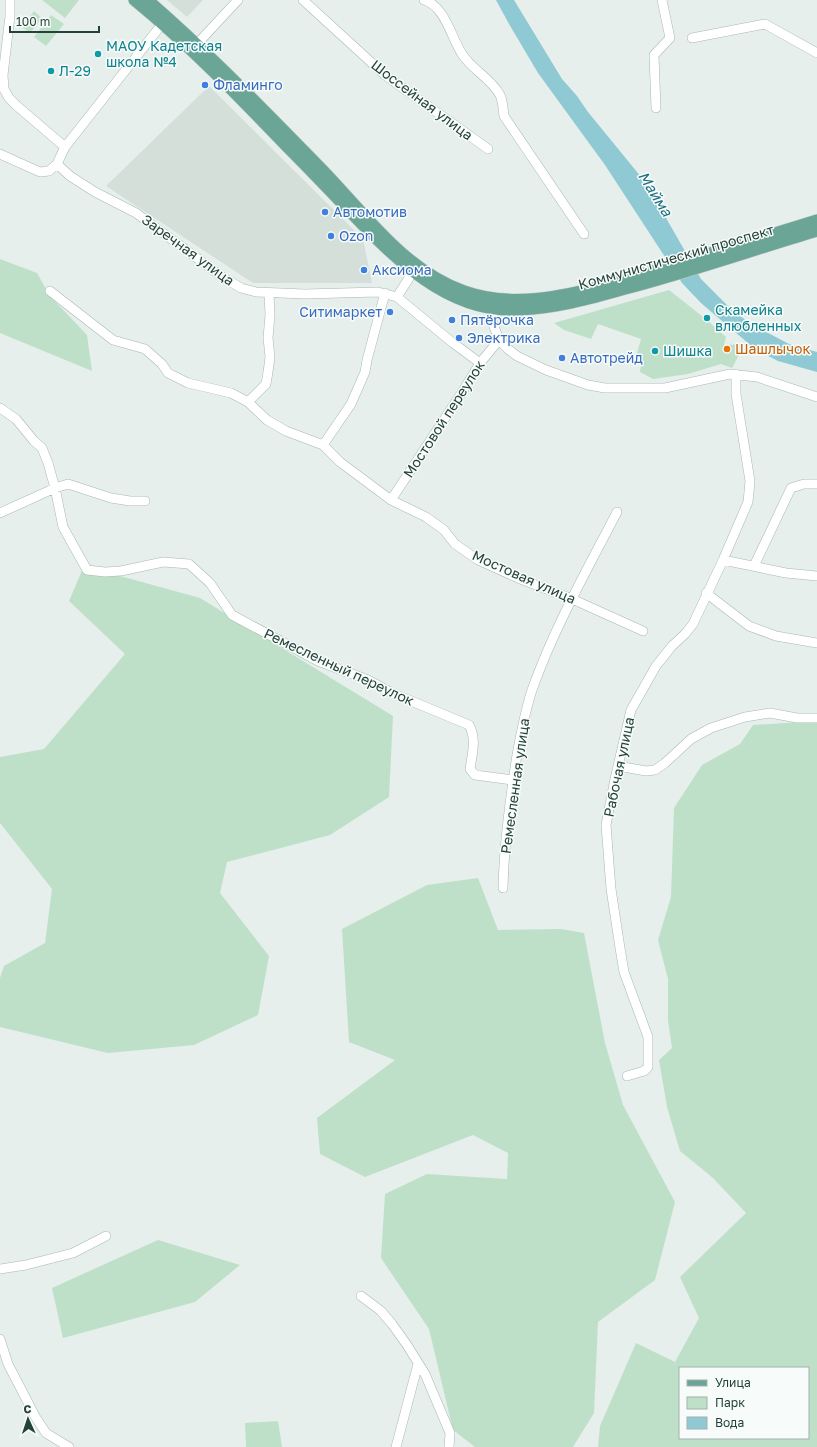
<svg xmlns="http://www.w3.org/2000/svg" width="817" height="1447" viewBox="0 0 817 1447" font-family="'Golos Text',sans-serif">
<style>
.built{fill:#d4dfda}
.green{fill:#bfe0c8;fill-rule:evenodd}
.water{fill:#8ec9d4}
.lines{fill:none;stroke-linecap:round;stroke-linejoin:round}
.minor-casing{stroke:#a8b8b2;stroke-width:10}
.major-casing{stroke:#c2cac8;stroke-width:12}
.minor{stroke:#fff;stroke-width:9}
.major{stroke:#6aa596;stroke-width:11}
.culture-dot{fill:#0f9aa8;stroke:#f7fbf9;stroke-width:1.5}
.shop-dot{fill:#3f7fe0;stroke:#f7fbf9;stroke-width:1.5}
.food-dot{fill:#e8710a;stroke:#f7fbf9;stroke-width:1.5}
.labels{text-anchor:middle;stroke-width:3;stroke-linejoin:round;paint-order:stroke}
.culture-label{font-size:14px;fill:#0d838f;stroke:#f7fbf9;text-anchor:start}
.shop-label{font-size:14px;fill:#366cbe;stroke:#f7fbf9;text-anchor:start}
.street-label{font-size:14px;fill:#24423a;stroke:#f7fbf9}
.food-label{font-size:14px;fill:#c56008;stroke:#f7fbf9;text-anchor:start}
.water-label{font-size:15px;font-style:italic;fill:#1c6f80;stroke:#f7fbf9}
</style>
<rect width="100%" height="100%" fill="#e6efeb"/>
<path class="built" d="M167,0h36l-16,17z
M209,86l154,153 9,44h-119l-147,-97z"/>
<path class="green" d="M42,0h37l-14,18z
M34,11l8,7 -12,15 -8,-6z
M51,15l13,9 -18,22 -12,-9z
M0,259l37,14 13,23 37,39 5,36 -92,-38z
M669,290l38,30 19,17 -2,8 21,-1 -13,24 -11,-4 -33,10 -35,5 -13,-7 1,-7 -5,-8 5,-18 -43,-15 -7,15 -27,-9 -10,-7z
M84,566l116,32 193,118 -4,81 -59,38 -103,27 -7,31 49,63 -11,59 -64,30 -86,8 -108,-26v-49l4,-12 41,-23 7,-54 -52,-66v-66l44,-8 81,-95 -56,-53z
M817,721v726h-219l2,-21 36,-83 39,19 24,-44 -19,-41 66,-64 -33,-35 -33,-27 -13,-44 -8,-47 13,-12 -4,-27v-42l-10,-39 13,-43 3,-89 28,-43 38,-21 13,-19zM680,1368h128v70h-128z
M478,878l20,52 63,-1 23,4 21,110 18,62 52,97 -20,78 -57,42 -4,91 -21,34h-98l-22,-17 -24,-101 -48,-71 4,-64 42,-20 80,5 1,-26 -35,-18 -108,42 -45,-23 -3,-36 78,-58 -46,-18 -7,-113 85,-44z
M158,1240l82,25 -45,37 -132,36 -11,-50z
M278,1421l4,26h-36l-1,-24z"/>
<path class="water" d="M496,0h18l48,79 15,17 11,16 58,71 55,96 27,27 21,17 40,21 28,8v20l-39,-11 -23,-12 -54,-46 -19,-20 -77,-118 -67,-92 -29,-49z"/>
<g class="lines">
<g class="minor-casing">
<path id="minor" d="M10,0v16l-7,59 1,14 5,9 8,8 48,41
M303,0l82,75 103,74
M424,0c21,6 27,37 38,54 10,16 29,24 38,41 3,6 3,14 4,21l80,118
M692,38l73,-14 52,29
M197,44l41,-44
M656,108l-2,-53 16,-17 -8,-38
M0,154l40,18 9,-1 8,-7 13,12 25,16 41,21 88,65 17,10 15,4 49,2 73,-2 19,5
M57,164l8,-17 97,-123
M409,278l-12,19 56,46 27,20
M50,291l63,49 32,9 17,15 6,9 20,10 43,10 17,9 19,18 19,11 37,14 17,17 51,38 35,17 18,13 11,14 23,16 40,18 54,21 71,32
M494,302l-2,19 7,19 9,9 9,7 29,14 42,15 17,3h60l65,-14 27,3 60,20
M248,402l18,-18 2,-12 2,-15 -2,-19 2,-23 -1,-22
M0,408l16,11 18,22 8,7 6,15 7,25 -55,25
M323,445l28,-41 14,-32 2,-12 18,-67
M391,500l70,-106 19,-31 19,-23
M145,501h-15l-19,-3 -43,-14 -13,4 8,39 24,43 18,2 16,-1 42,-9 26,2 21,19 22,32 86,46 50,19 24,13 77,32c8,14 3,29 1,44l5,6 38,5
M723,560l63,13 31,3
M754,566l37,-78 13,-4h13
M706,593l43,33 27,10 41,7
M618,766l28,5 9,-1 10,-7 26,-24 20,-11 34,-11 25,-4 27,5h20
M503,888c1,-44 7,-89 14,-133 4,-22 8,-44 15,-65 22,-62 55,-120 85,-178
M627,1076l17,-5 4,-4v-30l-24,-65 -4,-24 -9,-59 -5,-64 9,-46 16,-69 25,-44 16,-20 13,-12 8,-10 30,-64 25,-58 2,-21 -14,-87v-20
M0,1269l26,-4 47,-12 33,-17
M361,1296l20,15 11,13 15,21 18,29 25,59 -1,14
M0,1339l8,25 28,54 10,15 23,14
M396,1447l22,-83"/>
</g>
<g class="major-casing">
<path id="major" d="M134,0c55,45 104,96 153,147 21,21 42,43 63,65 44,46 97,101 167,98 37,-1 73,-11 108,-21 65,-17 128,-39 192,-58
M148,0c59,51 114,108 169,164 45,45 85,105 147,127 47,17 99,5 146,-7l207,-64"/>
</g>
<use href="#minor" class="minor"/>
<use href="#major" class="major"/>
</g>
<g class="culture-dot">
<circle cx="98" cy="54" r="4"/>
<circle cx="51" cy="71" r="4"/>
<circle cx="707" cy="318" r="4"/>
<circle cx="655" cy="351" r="4"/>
</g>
<g class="shop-dot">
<circle cx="205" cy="85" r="4"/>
<circle cx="325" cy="212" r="4"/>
<circle cx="331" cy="236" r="4"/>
<circle cx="364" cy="270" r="4"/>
<circle cx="390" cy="312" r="4"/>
<circle cx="452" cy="320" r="4"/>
<circle cx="459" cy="338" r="4"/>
<circle cx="562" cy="358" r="4"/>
</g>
<circle class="food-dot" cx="727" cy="349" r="4"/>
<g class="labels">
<g class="culture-label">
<text x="106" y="51">МАОУ Кадетская<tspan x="106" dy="16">школа №4</tspan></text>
<text x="59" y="76">Л-29</text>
<text x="715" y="315">Скамейка<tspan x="715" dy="16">влюбленных</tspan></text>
<text x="663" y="356">Шишка</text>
</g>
<g class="shop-label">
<text x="213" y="90">Фламинго</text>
<text x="333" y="217">Автомотив</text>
<text x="339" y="241">Ozon</text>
<text x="372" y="275">Аксиома</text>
<text x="382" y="317" text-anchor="end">Ситимаркет</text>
<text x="460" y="325">Пятёрочка</text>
<text x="467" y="343">Электрика</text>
<text x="570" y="363">Автотрейд</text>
</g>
<g class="street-label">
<text transform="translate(422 100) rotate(37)" y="5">Шоссейная улица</text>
<text transform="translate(188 250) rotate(36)" y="5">Заречная улица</text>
<text transform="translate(676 257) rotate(-16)" y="5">Коммунистический проспект</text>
<text transform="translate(444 419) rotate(-57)" y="5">Мостовой переулок</text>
<text transform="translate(524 577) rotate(24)" y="5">Мостовая улица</text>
<text transform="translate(339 667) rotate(25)" y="5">Ремесленный переулок</text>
<text transform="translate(619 767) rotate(-78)" y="5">Рабочая улица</text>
<text transform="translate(515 786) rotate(-82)" y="5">Ремесленная улица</text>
</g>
<g class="food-label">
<text x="735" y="354">Шашлычок</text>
</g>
<g class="water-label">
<text transform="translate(655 194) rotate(58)" y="5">Майма</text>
</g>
</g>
<rect x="679" y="1367" width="130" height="72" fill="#f7fbf9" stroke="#a3b1ad"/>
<rect x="687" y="1380" width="20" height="6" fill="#6aa596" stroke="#a3b1ad"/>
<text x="715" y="1387" font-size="12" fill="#24423a">Улица</text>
<rect x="687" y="1397" width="20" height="12" fill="#bfe0c8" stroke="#a3b1ad"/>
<text x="715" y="1407" font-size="12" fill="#24423a">Парк</text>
<rect x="687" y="1417" width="20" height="12" fill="#8ec9d4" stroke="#a3b1ad"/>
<text x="715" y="1427" font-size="12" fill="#24423a">Вода</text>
<g transform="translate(28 1419) rotate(357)" stroke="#f7fbf9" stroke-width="3" paint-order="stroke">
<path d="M0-3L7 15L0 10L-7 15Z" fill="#24423a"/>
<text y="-6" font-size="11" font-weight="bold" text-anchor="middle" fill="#24423a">С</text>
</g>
<path d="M10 26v6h89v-6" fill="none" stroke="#24423a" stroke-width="2"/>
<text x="16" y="26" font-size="12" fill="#24423a" stroke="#f7fbf9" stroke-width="3" paint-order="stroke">100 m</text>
</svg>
